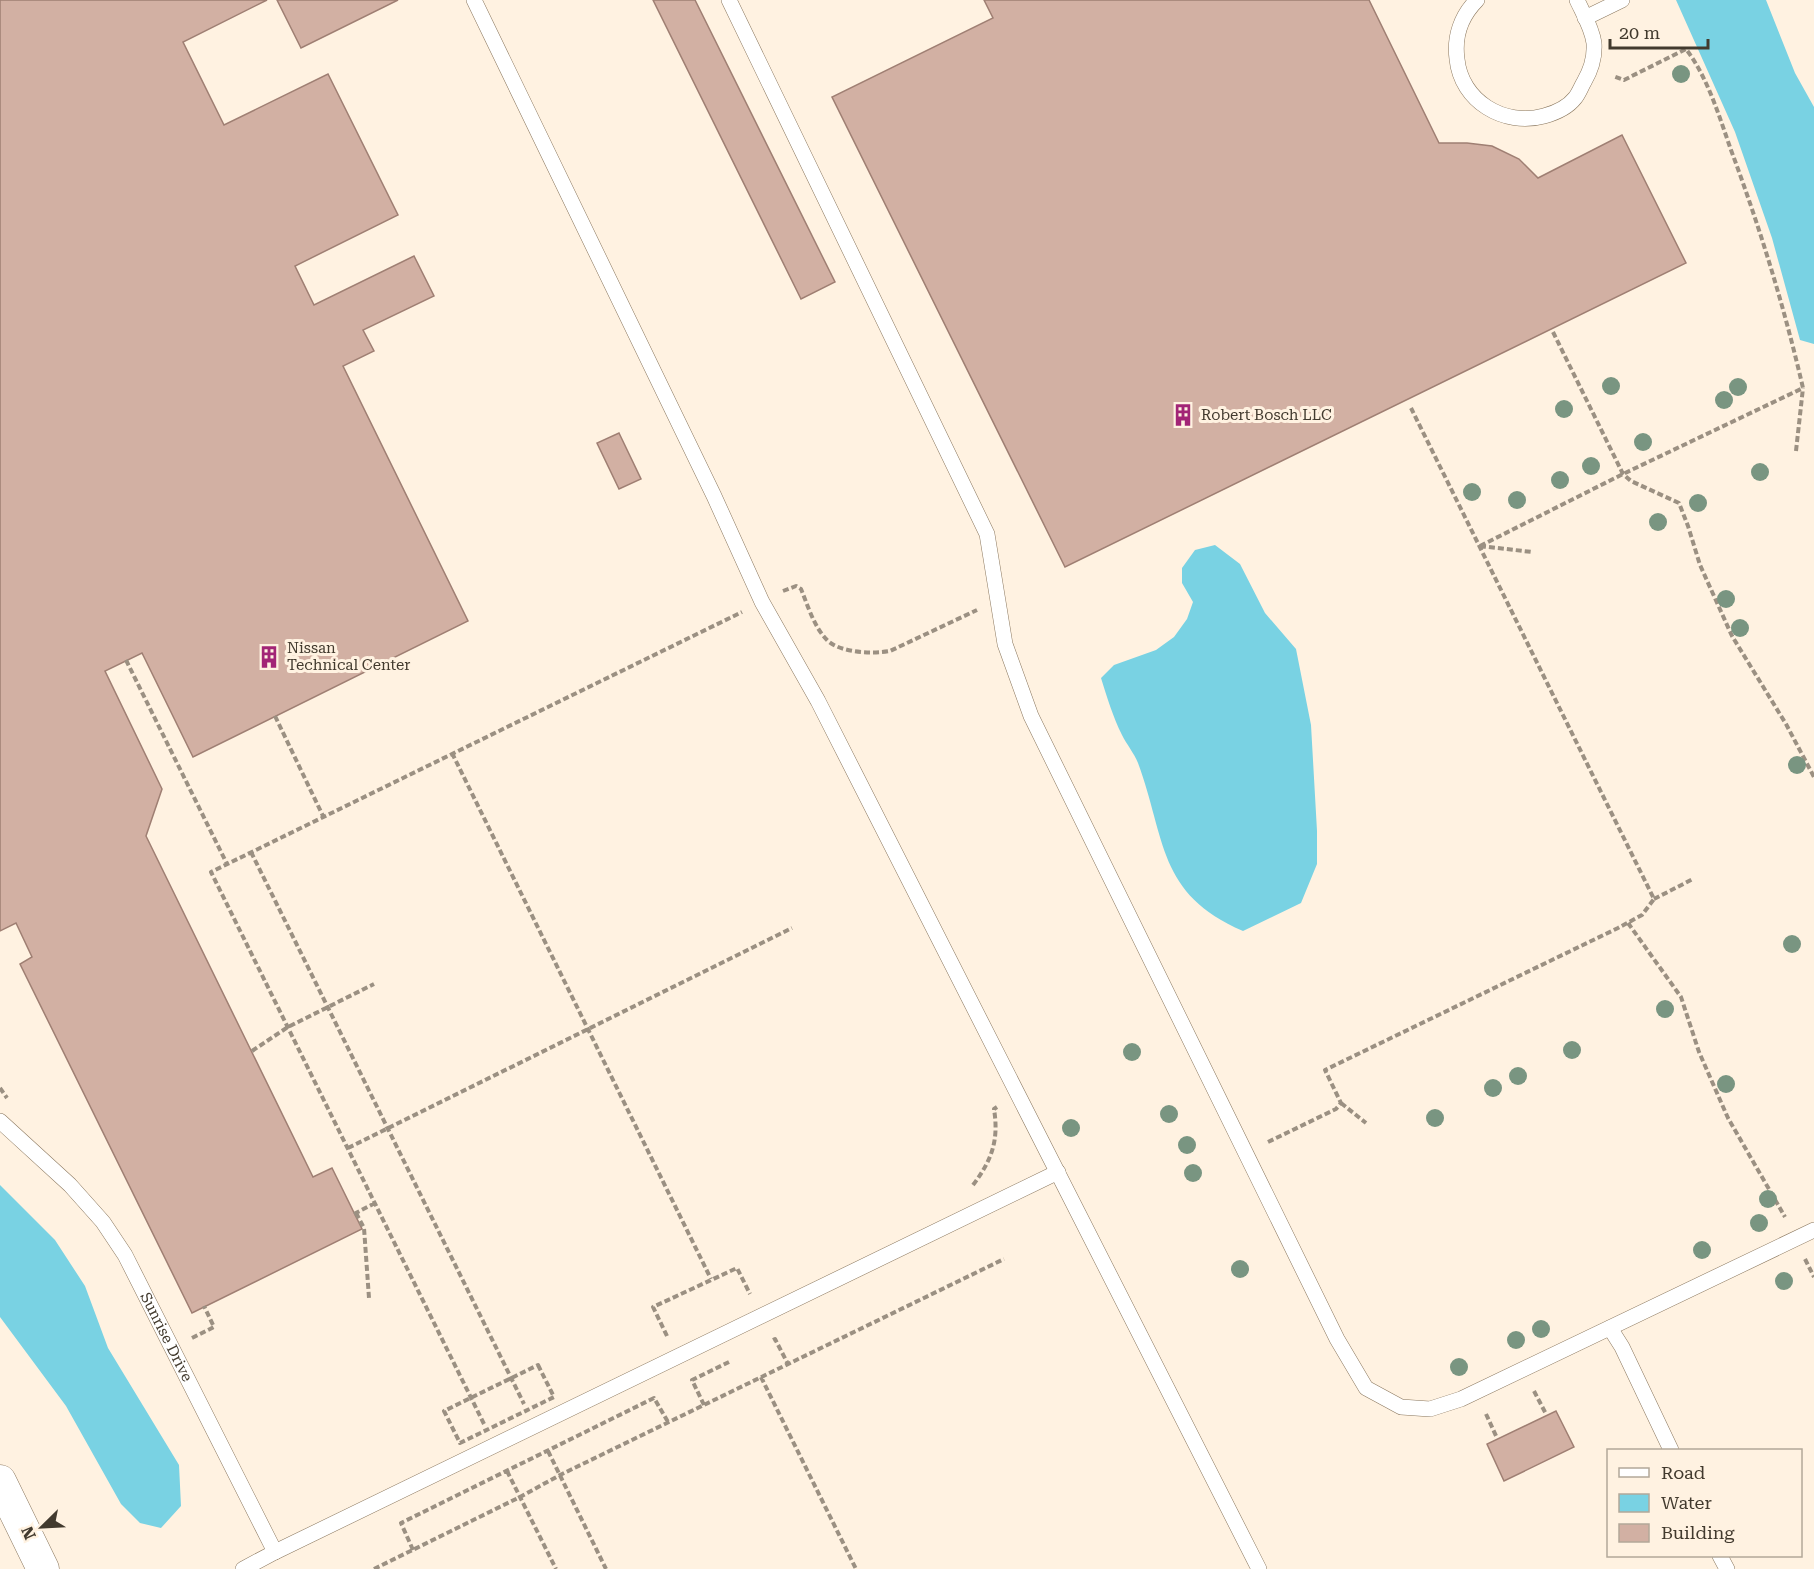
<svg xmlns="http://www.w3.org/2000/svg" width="1814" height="1569" viewBox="0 0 1814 1569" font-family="'Roboto Serif',serif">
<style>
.water{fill:#79d2e3}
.building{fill:#d2b0a3;stroke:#9f7f73;stroke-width:1.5}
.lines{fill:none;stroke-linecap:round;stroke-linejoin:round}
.service-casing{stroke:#8a775e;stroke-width:16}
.minor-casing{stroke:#8a775e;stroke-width:33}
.path{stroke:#9b9082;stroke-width:4;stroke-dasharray:6 3;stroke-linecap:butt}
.service{stroke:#fff;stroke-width:15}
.minor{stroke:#fff;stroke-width:32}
.tree{fill:#799581}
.labels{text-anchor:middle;stroke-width:6;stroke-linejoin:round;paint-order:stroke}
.poi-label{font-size:15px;fill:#423a2e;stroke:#fff2e1;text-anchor:start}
.street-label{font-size:15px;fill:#423a2e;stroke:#fff2e1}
</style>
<rect width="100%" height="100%" fill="#fff2e1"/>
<path class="water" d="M1676,0h90l29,73 19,34v237l-14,-4 -28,-102 -37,-106z
M1215,545l25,19 25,49 31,36 15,76 6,106v33l-16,39 -58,28c-86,-37 -77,-92 -105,-168 -4,-10 -11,-18 -16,-28 -9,-18 -15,-38 -21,-57l13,-13 42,-15 18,-13 13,-18 6,-17 -11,-19v-15l13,-18z
M0,1185l55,55 30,46 23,62 71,117 2,41 -20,22 -21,-5 -19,-19 -55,-98 -66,-89z"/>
<path class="building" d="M0,0h267l-84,42 41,83 104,-51 70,141 -103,51 19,39 100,-49 20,40 -71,34 11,21 -31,15 125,255 -275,136 -51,-104 -37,18 57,118 -16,47 167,341 19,-9 30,61 -170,84 -172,-349 12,-7 -16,-34 -16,8z
M277,0h121l-97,48z
M653,0h42l140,282 -34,17z
M984,0h385l70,143h28l25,3 27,13 19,19 84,-43 64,128 -621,304 -233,-470 161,-79z
M619,433l22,46 -22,10 -22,-46z
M1556,1411l18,36 -70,34 -17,-37z"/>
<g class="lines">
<g class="service-casing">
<g id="service">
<path d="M474,0l240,496 48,106 56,99 441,868"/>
<path d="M729,0l258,534 18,110 26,72 306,623 29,49 35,19 29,2 31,-10 353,-169"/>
<path d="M1477,0c-16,16 -23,37 -20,59 4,42 47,68 87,57 11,-3 24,-9 31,-18 4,-5 6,-11 9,-16 7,-12 11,-25 10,-39 -2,-15 -11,-30 -17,-43"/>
<path d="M1585,18l37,-18"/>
<path id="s1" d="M0,1121l70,64 33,37 22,33 150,297 -32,17"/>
<path d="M1610,1328l12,19 49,103"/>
<path d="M275,1552l783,-380"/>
<path d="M1720,1556l7,13"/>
</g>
</g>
<g class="minor-casing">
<path id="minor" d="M0,1481l43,88"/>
</g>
<path class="path" d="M1553,332l70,142 8,7 48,22 9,23 12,39 32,71 54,88 28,53
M1796,451l7,-63
M1480,546l143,-72 180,-86c-19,-82 -43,-160 -72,-238 -12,-34 -23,-72 -45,-101l-62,31 -11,-4
M1480,546l52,6
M783,591l13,-5 5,3c7,17 13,38 26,51 13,13 45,14 63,11l87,-41
M126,660l101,204
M275,716l48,100
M452,753l259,526
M251,852l273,552
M1654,899l39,-20
M1628,923l53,74 18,55 29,66 57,99
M252,1051l36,-24 86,-43
M0,1088l7,10
M1341,1103l25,20
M1268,1142l68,-33 5,-6 -16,-33 293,-142 24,-13 12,-16 -243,-491
M348,1148l444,-220
M973,1185c19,-25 26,-45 21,-76l3,-2
M356,1213l8,15 5,70
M354,1214l21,-11
M1805,1259l9,18
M667,1336l-14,-29 84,-39 13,26
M192,1338l22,-11 -10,-21
M773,1340l2,-1 13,25
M538,1365l16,32 -94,46 -16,-32z
M761,1377l95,192
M1534,1391l12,23
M704,1405l-12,-25 37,-18
M1486,1414l11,24
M484,1424l-273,-552 531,-260
M548,1451l58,118
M507,1471l49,98
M413,1550l-12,-27 253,-125 14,24
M374,1569l146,-72 40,-22 444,-216"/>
<use href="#service" class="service"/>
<use href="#minor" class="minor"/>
</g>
<g class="tree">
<circle cx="1681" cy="74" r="9"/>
<circle cx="1611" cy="386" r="9"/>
<circle cx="1738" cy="387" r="9"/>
<circle cx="1724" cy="400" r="9"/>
<circle cx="1564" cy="409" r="9"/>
<circle cx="1643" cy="442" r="9"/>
<circle cx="1591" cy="466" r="9"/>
<circle cx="1760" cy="472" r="9"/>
<circle cx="1560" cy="480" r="9"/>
<circle cx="1472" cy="492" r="9"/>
<circle cx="1517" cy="500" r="9"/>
<circle cx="1698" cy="503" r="9"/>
<circle cx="1658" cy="522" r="9"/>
<circle cx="1726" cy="599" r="9"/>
<circle cx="1740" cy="628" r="9"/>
<circle cx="1797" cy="765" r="9"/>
<circle cx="1792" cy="944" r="9"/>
<circle cx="1665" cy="1009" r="9"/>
<circle cx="1572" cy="1050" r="9"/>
<circle cx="1132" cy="1052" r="9"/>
<circle cx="1518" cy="1076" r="9"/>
<circle cx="1726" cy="1084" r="9"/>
<circle cx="1493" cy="1088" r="9"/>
<circle cx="1169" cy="1114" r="9"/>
<circle cx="1435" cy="1118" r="9"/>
<circle cx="1071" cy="1128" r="9"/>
<circle cx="1187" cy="1145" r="9"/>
<circle cx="1193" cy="1173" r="9"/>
<circle cx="1768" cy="1199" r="9"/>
<circle cx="1759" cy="1223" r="9"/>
<circle cx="1702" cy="1250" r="9"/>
<circle cx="1240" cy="1269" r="9"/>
<circle cx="1784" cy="1281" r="9"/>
<circle cx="1541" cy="1329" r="9"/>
<circle cx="1516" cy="1340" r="9"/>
<circle cx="1459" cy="1367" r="9"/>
</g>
<defs>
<g id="building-bare" transform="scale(1.8)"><path d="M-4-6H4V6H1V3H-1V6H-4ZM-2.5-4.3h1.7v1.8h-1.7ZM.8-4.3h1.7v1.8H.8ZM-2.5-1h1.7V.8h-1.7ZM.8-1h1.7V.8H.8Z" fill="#a22476" stroke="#fff2e1" stroke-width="2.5" paint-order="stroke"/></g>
</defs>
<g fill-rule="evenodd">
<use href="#building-bare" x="1183" y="415"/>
<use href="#building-bare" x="269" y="657"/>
</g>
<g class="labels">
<g class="poi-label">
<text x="1201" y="420">Robert Bosch LLC</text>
<text x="287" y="653">Nissan<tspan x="287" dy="17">Technical Center</tspan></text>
</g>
<g class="street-label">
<text dy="5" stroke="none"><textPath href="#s1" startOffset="276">Sunrise Drive</textPath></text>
</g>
</g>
<rect x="1607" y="1449" width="195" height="108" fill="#fff2e1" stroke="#b3a899" stroke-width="1.5"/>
<rect x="1619" y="1468" width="30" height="9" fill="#ffffff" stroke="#b3a899" stroke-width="1.5"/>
<text x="1661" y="1479" font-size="18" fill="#423a2e">Road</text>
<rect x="1619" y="1494" width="30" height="18" fill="#79d2e3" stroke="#b3a899" stroke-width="1.5"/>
<text x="1661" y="1509" font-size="18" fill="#423a2e">Water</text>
<rect x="1619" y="1524" width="30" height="18" fill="#d2b0a3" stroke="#b3a899" stroke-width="1.5"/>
<text x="1661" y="1539" font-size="18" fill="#423a2e">Building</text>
<g transform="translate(42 1527) rotate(246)" stroke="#fff2e1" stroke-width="4.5" paint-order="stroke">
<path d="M0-4.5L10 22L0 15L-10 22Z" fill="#423a2e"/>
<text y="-9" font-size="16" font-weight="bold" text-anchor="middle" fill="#423a2e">N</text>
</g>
<path d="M1610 39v9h98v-9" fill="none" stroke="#423a2e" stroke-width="3"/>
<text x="1619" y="39" font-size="18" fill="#423a2e" stroke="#fff2e1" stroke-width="4.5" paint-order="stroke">20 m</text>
</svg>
